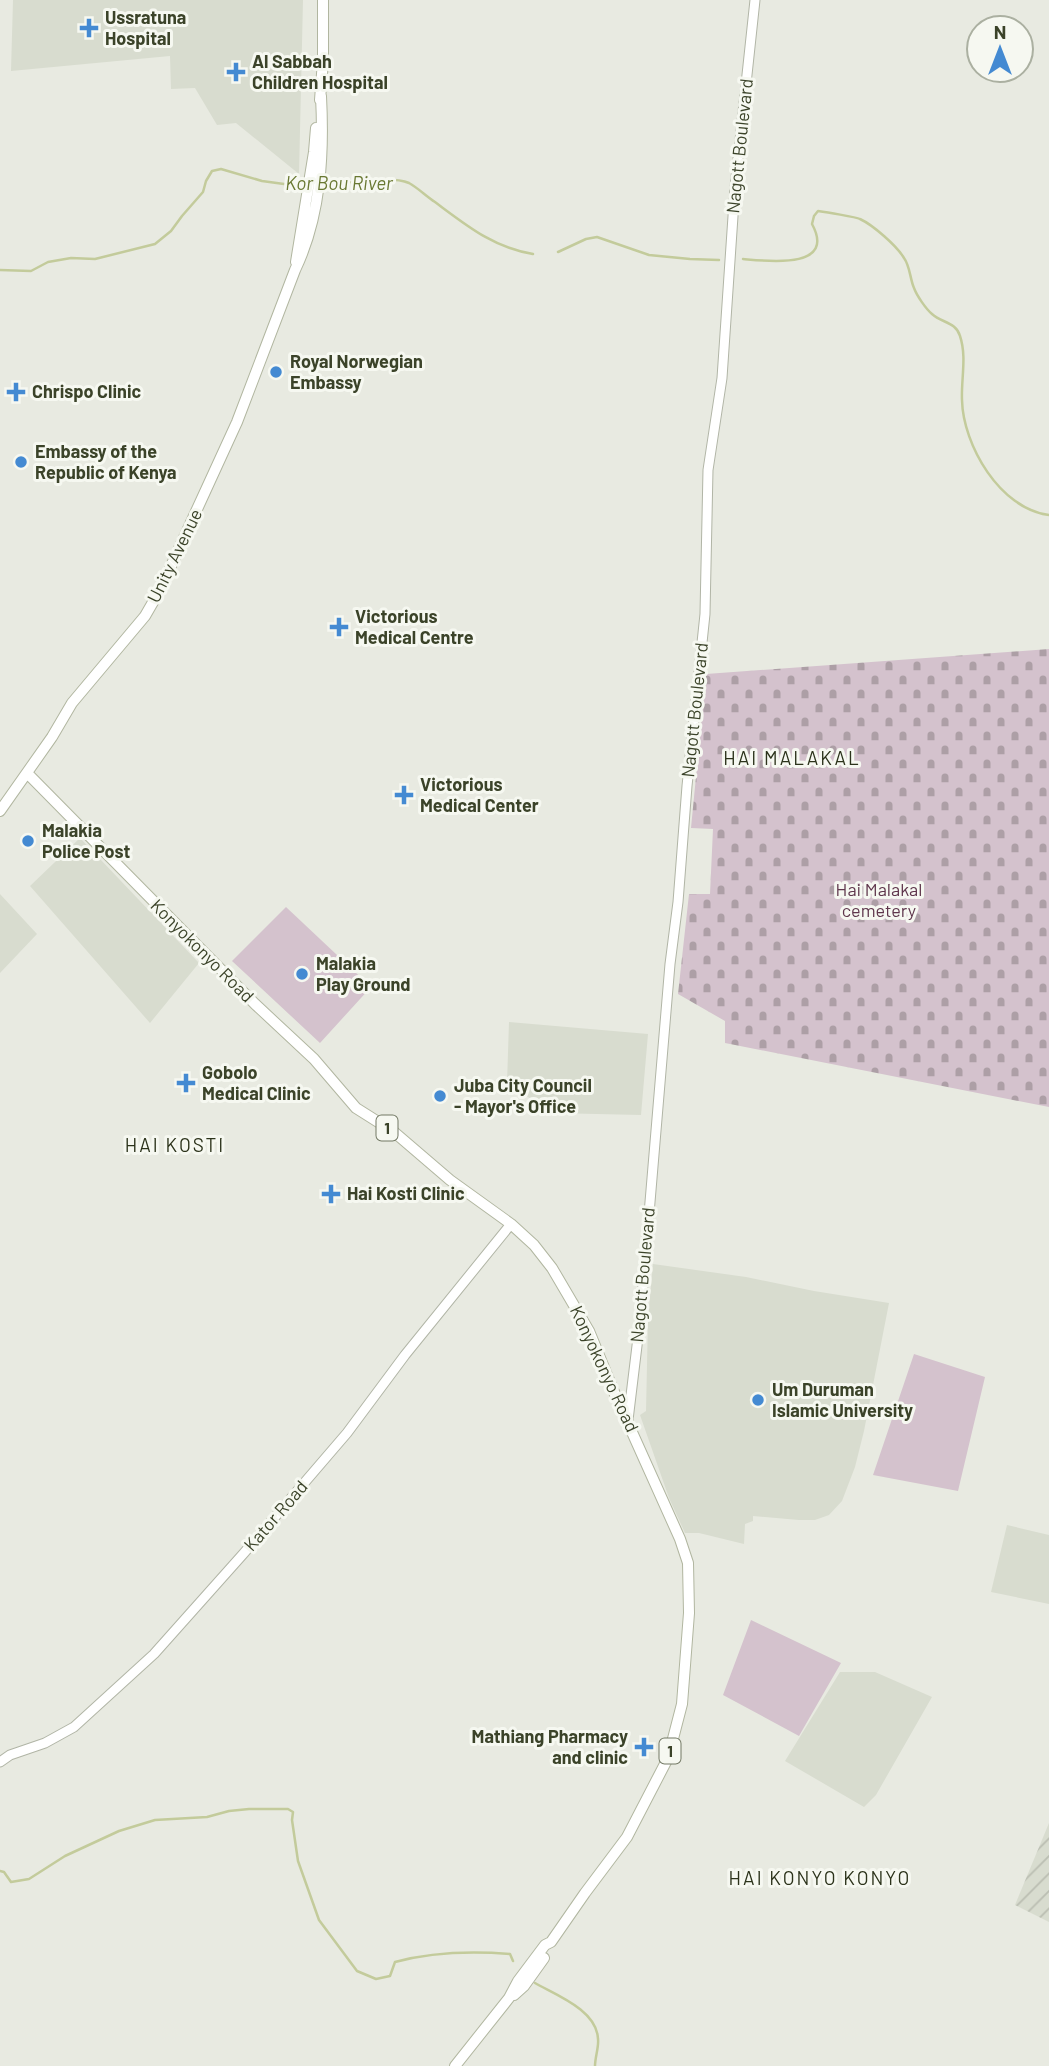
<svg xmlns="http://www.w3.org/2000/svg" width="1049" height="2066" viewBox="0 0 1049 2066" font-family="Barlow,sans-serif">
<style>
.built{fill:#d8dccf}
.industrial{fill:url(#industrial-furrows)}
.cemetery{fill:url(#cemetery-stones)}
.park{fill:#d4c2cd}
.lines{fill:none;stroke-linecap:round;stroke-linejoin:round}
.stream{stroke:#c3cb9b;stroke-width:2.5}
.secondary-casing{stroke:#b1b5a6;stroke-width:11}
.primary-casing{stroke:#b1b6a0;stroke-width:12}
.secondary{stroke:#fff;stroke-width:9}
.primary{stroke:#fff;stroke-width:10}
.poi-dot{fill:#448ad2;stroke:#f6f8f1;stroke-width:2.5}
.labels{text-anchor:middle;stroke-width:6;stroke-linejoin:round;paint-order:stroke}
.shield{fill:#f6f8f1;stroke:#737965;stroke-width:2}
.shield-label{font-size:16px;font-weight:bold;fill:#3b4329}
.poi-label{font-size:18px;font-weight:bold;fill:#3b4329;stroke:#f6f8f1;text-anchor:start}
.street-label{font-size:18px;fill:#3b4329;stroke:#f6f8f1}
.park-label{font-size:18px;fill:#5f364c;stroke:#f6f8f1}
.water-label{font-size:19px;font-style:italic;fill:#697832;stroke:#f6f8f1}
.neighbourhood-label{font-size:19px;letter-spacing:2px;fill:#2c331b;stroke:#f6f8f1}
</style>
<defs>
<pattern id="industrial-furrows" width="10" height="10" patternUnits="userSpaceOnUse" patternTransform="scale(1.75)"><rect width="10" height="10" fill="#d8dccf"/><path d="M-1 1l2-2M0 10L10 0M9 11l2-2" fill="none" stroke="#babeb2"/></pattern>
<pattern id="cemetery-stones" width="16" height="16" patternUnits="userSpaceOnUse" patternTransform="scale(1.75)"><rect width="16" height="16" fill="#d4c2cd"/><path d="M2 7V4a2 2 0 0 1 4 0v3zM10 15v-3a2 2 0 0 1 4 0v3z" fill="#ad9fa6"/></pattern>
</defs>
<rect width="100%" height="100%" fill="#e8eae1"/>
<path class="built" d="M13,0h290l-4,174 -63,-51 -19,2 -22,-37 -24,1 -1,-33 -159,15z
M80,838l119,125 -49,60 -120,-137z
M0,894l37,40 -37,39z
M509,1022l139,12 -7,81 -89,-2 -45,-30z
M653,1264l93,13 68,14 75,12 -25,128 -9,36 -13,34 -13,14 -14,5h-16l-46,-4v5l-8,3 -1,20 -45,-11h-14l-16,-35 -29,-83 6,-4 2,-92z
M1007,1525l42,10v69l-58,-12z
M840,1672h35l57,25 -56,98 -12,12 -79,-46z"/>
<path class="industrial" d="M1049,1823v99l-34,-17z"/>
<path class="cemetery" d="M1049,649v458l-324,-64v-22l-47,-27 11,-100h21l3,-65 -22,-1 15,-154z"/>
<path class="park" d="M286,907l85,80 -51,56 -88,-82z
M914,1354l71,23 -27,114 -85,-16z
M751,1620l90,43 -42,73 -76,-41z"/>
<g class="lines">
<path class="stream" d="M323,186c20,-3 68,-11 86,-3 9,5 17,13 26,19 31,23 59,46 98,52
M558,252l28,-13 11,-2 52,18 41,4 29,1
M743,259c24,2 94,11 69,-35l2,-8 4,-5c7,1 38,6 42,8 13,6 37,27 44,39 6,8 6,21 10,30 3,8 12,21 18,26 10,9 24,8 28,22 7,21 1,43 2,64 1,45 38,109 87,115
M0,270l31,1 17,-9 23,-4 24,1 60,-15 16,-13 11,-15 21,-24 3,-11 6,-10 9,-2 41,12 44,6
M0,1871l4,1 7,10 18,-3 36,-23 54,-25 36,-11 52,-3 22,-6 20,-2h39l5,3 -1,8 6,41 21,59 38,51 19,8 14,-3 5,-14c37,-10 77,-11 115,-8l3,7
M535,1983c21,12 62,27 63,56 1,8 -3,18 -3,27"/>
<g class="secondary-casing">
<path id="secondary" d="M628,1420l12,-99 30,-357 8,-62 9,-116 18,-172 3,-144 14,-92 13,-191 20,-187
M0,1762l10,-7 35,-12 29,-16 80,-73 90,-101 103,-120 58,-78 106,-131"/>
</g>
<g class="primary-casing">
<path id="primary" d="M320,100l3,-39v-61
M296,262l18,-110 2,-24
M27,773l228,231 59,55 42,49 38,24 56,48 61,44 23,21 18,23 37,63 25,61 66,147 8,24 1,50 -7,91 -14,54 -41,79 -42,56 -34,49 -6,3 -27,36 -9,17 -54,68
M0,811l52,-74 20,-34 73,-87 15,-26 77,-168 58,-152c26,-54 29,-116 26,-174
M514,1995l10,-9 20,-28"/>
</g>
<use href="#secondary" class="secondary"/>
<use href="#primary" class="primary"/>
</g>
<g class="poi-dot">
<path d="M85.5 17.5h7v7h7v7h-7v7h-7v-7h-7v-7h7z"/>
<path d="M232.5 61.5h7v7h7v7h-7v7h-7v-7h-7v-7h7z"/>
<circle cx="276" cy="372" r="7"/>
<path d="M12.5 381.5h7v7h7v7h-7v7h-7v-7h-7v-7h7z"/>
<circle cx="21" cy="462" r="7"/>
<path d="M335.5 616.5h7v7h7v7h-7v7h-7v-7h-7v-7h7z"/>
<path d="M400.5 784.5h7v7h7v7h-7v7h-7v-7h-7v-7h7z"/>
<circle cx="28" cy="841" r="7"/>
<circle cx="302" cy="974" r="7"/>
<path d="M182.5 1072.5h7v7h7v7h-7v7h-7v-7h-7v-7h7z"/>
<circle cx="440" cy="1096" r="7"/>
<path d="M327.5 1183.5h7v7h7v7h-7v7h-7v-7h-7v-7h7z"/>
<circle cx="758" cy="1400" r="7"/>
<path d="M640.5 1736.5h7v7h7v7h-7v7h-7v-7h-7v-7h7z"/>
</g>
<g class="labels">
<g class="shield">
<rect x="376.5" y="1115.5" width="21" height="25" rx="5"/>
<rect x="659.5" y="1738.5" width="21" height="25" rx="5"/>
</g>
<g class="shield-label">
<text x="387" y="1134">1</text>
<text x="670" y="1757">1</text>
</g>
<g class="poi-label">
<text x="105" y="24">Ussratuna<tspan x="105" dy="21">Hospital</tspan></text>
<text x="252" y="68">Al Sabbah<tspan x="252" dy="21">Children Hospital</tspan></text>
<text x="290" y="368">Royal Norwegian<tspan x="290" dy="21">Embassy</tspan></text>
<text x="32" y="398">Chrispo Clinic</text>
<text x="35" y="458">Embassy of the<tspan x="35" dy="21">Republic of Kenya</tspan></text>
<text x="355" y="623">Victorious<tspan x="355" dy="21">Medical Centre</tspan></text>
<text x="420" y="791">Victorious<tspan x="420" dy="21">Medical Center</tspan></text>
<text x="42" y="837">Malakia<tspan x="42" dy="21">Police Post</tspan></text>
<text x="316" y="970">Malakia<tspan x="316" dy="21">Play Ground</tspan></text>
<text x="202" y="1079">Gobolo<tspan x="202" dy="21">Medical Clinic</tspan></text>
<text x="454" y="1092">Juba City Council<tspan x="454" dy="21">- Mayor's Office</tspan></text>
<text x="347" y="1200">Hai Kosti Clinic</text>
<text x="772" y="1396">Um Duruman<tspan x="772" dy="21">Islamic University</tspan></text>
<text x="628" y="1743" text-anchor="end">Mathiang Pharmacy<tspan x="628" dy="21">and clinic</tspan></text>
</g>
<g class="street-label">
<text transform="translate(740 146) rotate(-84)" y="6">Nagott Boulevard</text>
<text transform="translate(175 556) rotate(-64)" y="6">Unity Avenue</text>
<text transform="translate(695 710) rotate(-84)" y="6">Nagott Boulevard</text>
<text transform="translate(202 951) rotate(45)" y="6">Konyokonyo Road</text>
<text transform="translate(643 1275) rotate(-85)" y="6">Nagott Boulevard</text>
<text transform="translate(604 1369) rotate(65)" y="6">Konyokonyo Road</text>
<text transform="translate(276 1516) rotate(-49)" y="6">Kator Road</text>
</g>
<g class="park-label">
<text x="879" y="896">Hai Malakal<tspan x="879" dy="21">cemetery</tspan></text>
</g>
<g class="water-label">
<text x="339" y="190">Kor Bou River</text>
</g>
<g class="neighbourhood-label">
<text x="792" y="765">HAI MALAKAL</text>
<text x="175" y="1152">HAI KOSTI</text>
<text x="820" y="1885">HAI KONYO KONYO</text>
</g>
</g>
<g transform="translate(1000 49)"><circle r="33" fill="#f6f8f1" stroke="#abb0a1" stroke-width="2"/>
<path d="M0-5L12 26L0 18L-12 26Z" fill="#448ad2"/>
<text y="-10" font-size="19" font-weight="bold" text-anchor="middle" fill="#3b4329">N</text>
</g>
</svg>
